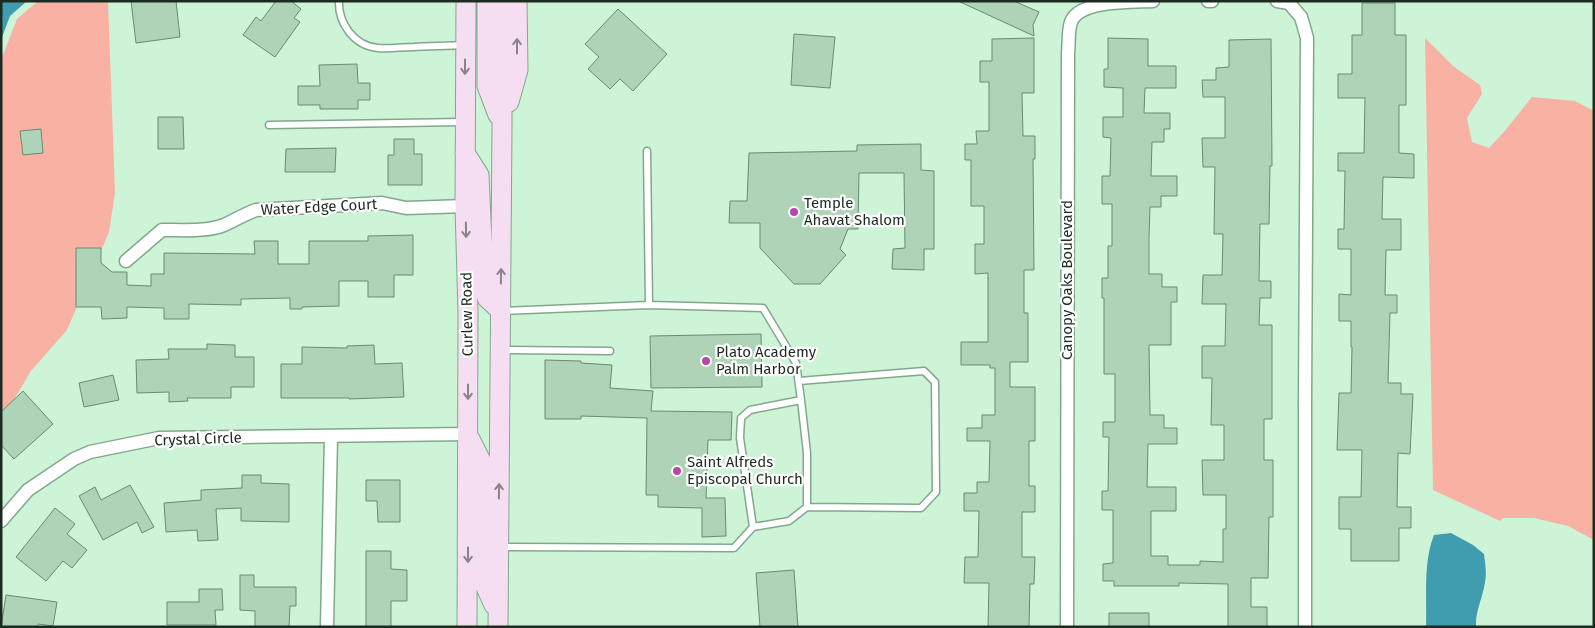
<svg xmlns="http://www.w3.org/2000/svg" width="1595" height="628" viewBox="0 0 1595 628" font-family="'Fira Sans',sans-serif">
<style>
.green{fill:#f8b1a2}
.water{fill:#3f9daf}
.building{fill:#aed3b7;stroke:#688b72}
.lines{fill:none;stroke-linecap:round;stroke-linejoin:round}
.lane-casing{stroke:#83a78d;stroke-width:9}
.street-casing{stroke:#83a78d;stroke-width:15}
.secondary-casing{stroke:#83a78d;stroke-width:21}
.lane{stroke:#fff;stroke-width:6}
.street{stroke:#fff;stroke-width:12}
.secondary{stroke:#f6def2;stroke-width:19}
.oneway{stroke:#898489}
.poi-dot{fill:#b649a9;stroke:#fff;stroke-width:2}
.labels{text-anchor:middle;stroke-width:4.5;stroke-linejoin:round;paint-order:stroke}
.poi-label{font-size:15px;fill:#1c2a20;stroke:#fff;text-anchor:start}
.street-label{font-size:15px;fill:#1c2a20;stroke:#fff}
</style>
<rect width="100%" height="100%" fill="#cef4d8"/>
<path class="green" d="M38,1h70l7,192 -6,39 -42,98 -36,41 -22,37 -8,7v-355l16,-41z
M1425,38l28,28 27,19 2,9 -15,24 5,24 17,6 15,-16 28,-35 43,4 19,10v429l-26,-14 -34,-8h-31l-3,3 -67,-31z"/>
<path class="water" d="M1,1h26l-17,15 -9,24z
M1451,533l22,12 11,9c1,10 3,18 1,28 -2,15 -10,30 -9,45h-50c1,-29 -3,-65 8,-92z"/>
<path class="building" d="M131,1h45l4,36 -44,6z
M276,1h15l10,8 -7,9 6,4 -25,35 -32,-22 13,-18 5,4z
M958,1h56l25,11 -6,13 1,11z
M1362,3h33v32h11v70h-7v48l15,1v24l-31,-1 -1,42h19v31h-15l-1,45h12v18h-7l-2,70h13v11h12l-3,60 -12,-1 -1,54h14v21h-12v33h-48v-32h-12v-32h22l1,-47h-25l2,-57h12l1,-46h-1v-26h-12v-27l12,1v-46h-13v-20h6l1,-58h-7v-18h26l1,-55h-27v-24h14v-39h10z
M618,9l49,45 -34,37 -13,-12 -10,10 -22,-20 11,-12 -14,-13z
M794,34l41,3 -5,51 -39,-3z
M1034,38v55h-12l1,43h12v23h-2l1,111h-10v43h4v49h-18v25h25v54h-6v45h6v26h-13v45h13l-1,27h-4l-1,43h-41l1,-44h-25l1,-26h13l1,-46h-15v-18h13v-11h12l1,-41h-23v-13h15v-13h13v-47h-5v-3h-29v-23h27v-69l-13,1v-30h9v-38h-13v-46h-6v-16h12l-1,-13h13v-49h-9v-21h12v-22z
M1108,38l40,1v27h28v22h-31l-1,25h26v16h-6v13h-12l-1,34h26v20h-16v11h-11l-1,30v37h13v13h15v15h-6v43h-22l1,70h14v13h13v16h-29l-1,43h29v24h-25v45h17v9h32v-4l23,1v-33h3v-34h-23l-1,-35h22v-35h-13l1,-47h-10v-32h23l1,-42h-24l1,-29h19l1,-41h-9l1,-67h-12l-1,-29h23v-41h-22l-1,-17h14v-12l13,-1v-27l42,-1 1,127h-2l-1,58h-9l-1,57h12v17h-11l-1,27h13v94h-8v41h9v57h-4l-1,61h-17v29h16v20h-39v-43l-49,-1v3h-65v-5h-11v-17l10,-1v-53h-11v-19h6l1,-54h-6v-15h12v-48h-11v-76h-2v-20h6v-32h4v-42h-10v-28h8l1,-38 -8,-1v-20h20v-29l-19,-1v-18h4z
M357,64l1,19h12v17h-12v9h-38v-4h-22v-19h22l-1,-21z
M158,117h25l1,32h-26z
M41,129l2,24 -20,2 -3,-24z
M394,139h20v15h8v31h-34v-30h6z
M921,144v26l13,1v78h-10v21l-32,-1 1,-20 12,-1 -1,-75h-45l-1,56h-10l-8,20 6,6 -26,29h-26l-34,-36v-25h-31l1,-22h17l2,-48 108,-2v-6z
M336,148l-1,24h-50l1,-23z
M413,235v40h-19v22h-26v-16h-29v25l-37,1v2h-12v-11l-49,1v6l-52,-1v15h-25v-11l-37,-1v11l-25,1 -1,-12h-25v-59h25v15l11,9h15v13l24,1v-12h13v-21l91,1 -1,-13h24v23h31v-23h59v-5z
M761,334l1,53 -111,1 -1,-52z
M207,344l28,1v12h19v30h-23v11h-44l1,3 -19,1v-10l-32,1 -1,-33 33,-1 -1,-10h39z
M374,345l1,19 27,-1 2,34 -55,2v-1h-68v-34h21v-17l45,1v-2z
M545,360l36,1v2l31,2 -2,23 43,3 -2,20 81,1 -1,28h-23l-2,58h19l1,38 -24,1v-29l-44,-1v-12h-12l1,-77 -66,-2v3h-36z
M113,375l6,25 -35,7 -5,-24z
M23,391l30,33 -39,35 -13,-14v-33z
M242,475h19v8l28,1v38l-48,-1v-13l-25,1 2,31 -20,1 -1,-11 -31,2 -2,-29 37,-3v-10l41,-2z
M366,480h34v42h-22l-1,-21h-11z
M130,485l24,42 -12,6 -5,-11 -34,18 -24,-44 16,-9 6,13z
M55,508l20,16 -8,10 20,16 -15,18 -9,-7 -17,20 -30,-24z
M366,551h25v18l16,1v31h-16v26h-25z
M794,570l4,57h-38l-4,-54z
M240,575h14v12h42v19h-6l-1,21h-34v-16l-15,-1z
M199,589h23l1,21h-8l1,15h-49v-23h32z
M6,595l51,7 -4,24 -15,-2v3h-37z
M1109,613h40v14h-40z"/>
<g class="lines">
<g class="lane-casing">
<path id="lane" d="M339,1c-1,22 15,45 39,47 11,1 24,-1 35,-1 17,-1 34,-1 51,-2
M269,125l195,-3
M649,305l114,3 33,55 5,37
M502,311l147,-6 -2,-154
M501,350l109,1
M799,381l125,-10 11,11 1,110 -15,16 -114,-1
M499,547l235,1 19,-21 -13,-89 1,-20 9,-8 51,-10 6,53v54l-18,14 -36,6"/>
</g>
<g class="street-casing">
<path id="street" d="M1208,1h4
M1277,1l12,2 12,14 6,21 -2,366v223
M126,261l36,-31c18,0 45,2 62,-5 11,-5 21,-11 32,-15l126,-7 24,5 59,-2
M1,521l27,-31 46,-31 16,-7 69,-14 309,-4
M327,627l4,-191
M1067,627l1,-574c1,-9 0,-22 3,-31 8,-22 61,-20 82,-21"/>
</g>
<g class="secondary-casing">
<path id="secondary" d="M466,1l-1,205 3,108 -1,313
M487,1v85l11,29
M509,102l9,-32 -1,-69
M465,153l14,22 5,111 3,12 14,13
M470,439l12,24 3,122 9,20
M498,627l4,-499v-127"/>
</g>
<use href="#lane" class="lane"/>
<use href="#street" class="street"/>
<use href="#secondary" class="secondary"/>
</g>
<defs><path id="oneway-shaft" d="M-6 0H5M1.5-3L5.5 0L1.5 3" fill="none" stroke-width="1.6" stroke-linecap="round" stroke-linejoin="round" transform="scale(1.25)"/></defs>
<g class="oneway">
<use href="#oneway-shaft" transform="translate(517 46) rotate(-90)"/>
<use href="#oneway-shaft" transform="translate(465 67) rotate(90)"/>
<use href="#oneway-shaft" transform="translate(466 230) rotate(89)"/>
<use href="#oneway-shaft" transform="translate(501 276) rotate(-89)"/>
<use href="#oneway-shaft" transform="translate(468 392) rotate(90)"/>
<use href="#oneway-shaft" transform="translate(499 491) rotate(-89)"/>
<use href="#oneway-shaft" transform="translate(468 555) rotate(90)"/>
</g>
<g class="poi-dot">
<circle cx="794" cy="212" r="5"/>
<circle cx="706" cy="361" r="5"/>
<circle cx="677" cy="471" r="5"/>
</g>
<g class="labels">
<g class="poi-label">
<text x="804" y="208">Temple<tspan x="804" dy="17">Ahavat Shalom</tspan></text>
<text x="716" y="357">Plato Academy<tspan x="716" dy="17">Palm Harbor</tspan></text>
<text x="687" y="467">Saint Alfreds<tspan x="687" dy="17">Episcopal Church</tspan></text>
</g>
<g class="street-label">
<text transform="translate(319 207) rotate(-3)" y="5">Water Edge Court</text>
<text transform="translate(1067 280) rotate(-90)" y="5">Canopy Oaks Boulevard</text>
<text transform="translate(467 314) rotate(-91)" y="5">Curlew Road</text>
<text transform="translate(198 439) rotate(-2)" y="5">Crystal Circle</text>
</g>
</g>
<rect width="1595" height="628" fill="none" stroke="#1c2a20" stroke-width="5"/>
</svg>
